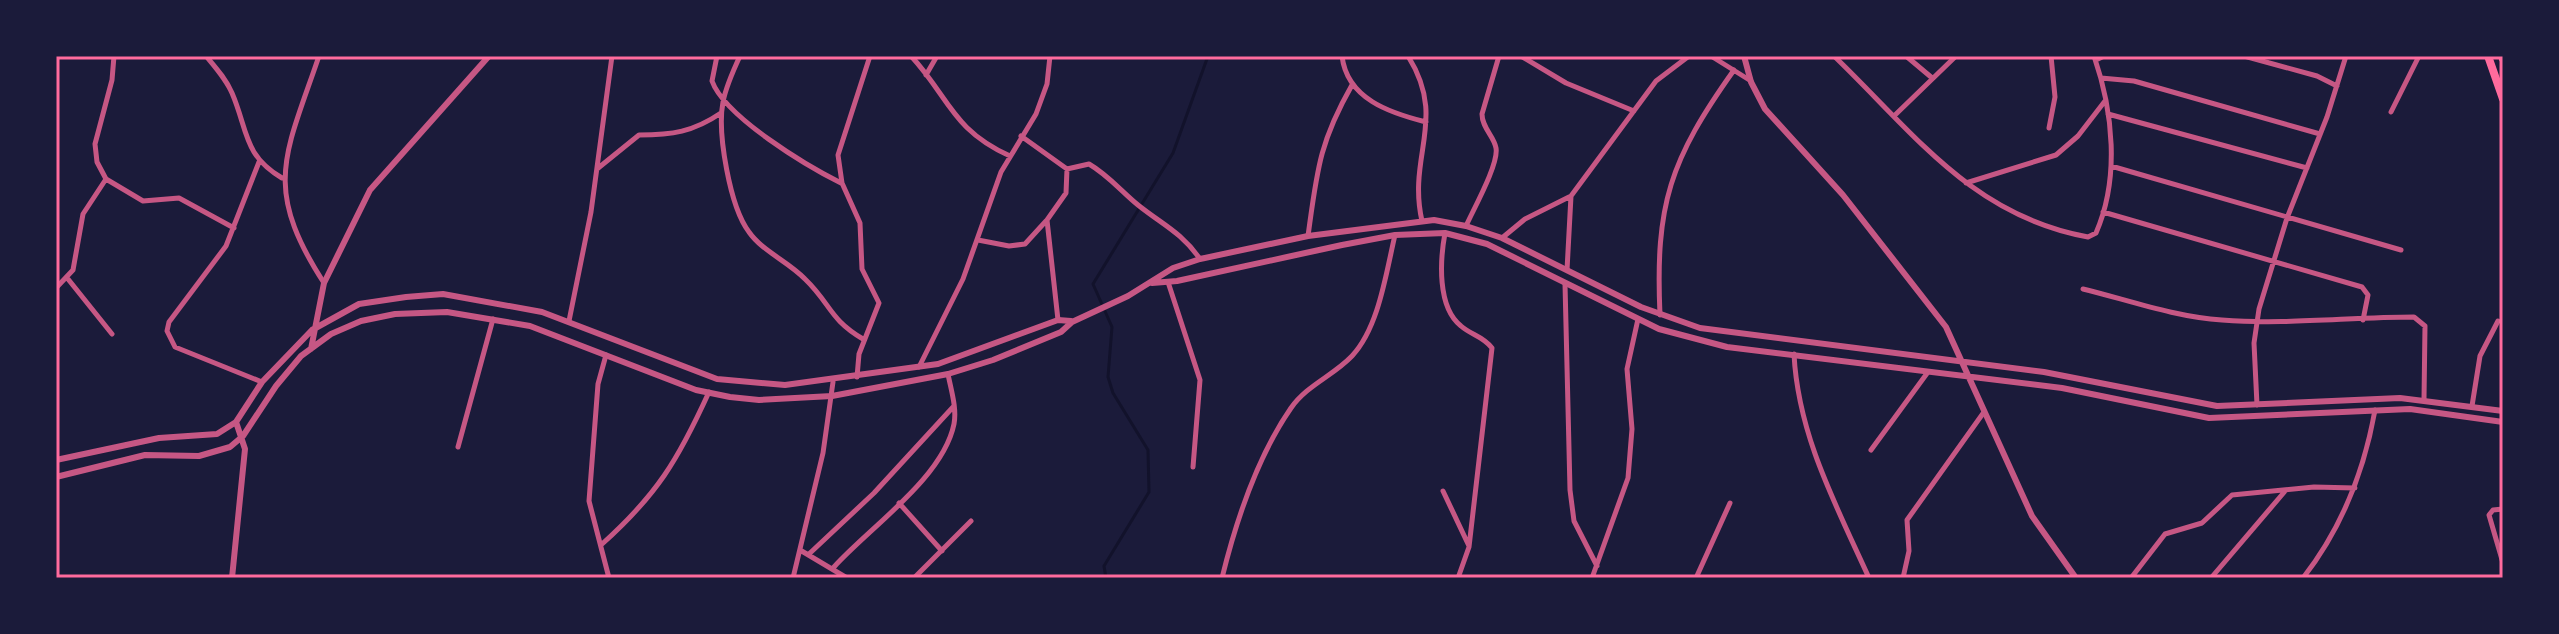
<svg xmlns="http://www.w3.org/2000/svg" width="2559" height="634" viewBox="0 0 2559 634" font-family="'IBM Plex Sans',sans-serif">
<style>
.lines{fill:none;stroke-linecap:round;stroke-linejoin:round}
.stream{stroke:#12122b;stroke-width:3}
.minor{stroke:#c65784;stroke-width:5}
.tertiary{stroke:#c65784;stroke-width:6}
.primary{stroke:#ff6b9d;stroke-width:8}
.neatline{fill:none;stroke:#ff6b9d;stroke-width:3}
</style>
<rect width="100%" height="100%" fill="#1b1b3a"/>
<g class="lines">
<path class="stream" d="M1106,578l-2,-12 45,-74 -1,-42 -35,-57 -5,-16 4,-50 -19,-43 80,-131 35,-97"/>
<path class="minor" d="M114,56l-2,24 -17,64 2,18 9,17 37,22 36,-3 55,30
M206,56c10,12 20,23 26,37 16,37 11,62 50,85
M319,56c-34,100 -57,131 5,227
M717,56l-5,25c13,36 95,85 129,102
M740,56c-7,15 -14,30 -17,46 -6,31 7,105 26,130 13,19 40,30 56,47 26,25 24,40 58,60
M911,56c38,41 41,74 99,100
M1342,56c5,43 48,57 84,66
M1408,56c40,64 -1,99 14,165
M1521,56l45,27 68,28
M1711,56l40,25
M1834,56c80,77 138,160 254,181l8,-4c24,-55 17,-122 -2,-177
M1906,56l25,21
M2244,56l73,20 20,10
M2096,60l8,-4
M926,75l11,-19
M2101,78l33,3 186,53
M2391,112l28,-56
M2108,114l199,54
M1894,116l62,-60
M2049,128l6,-31 -4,-41
M1021,136l46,33 -1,24 -19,27 11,100
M259,162l-33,84 -57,76 -2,9 8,16 87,35
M2111,166l290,84
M597,169l42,-34c33,0 54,-3 82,-22
M1067,169l22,-5c19,11 32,27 49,41 25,20 43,27 62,54
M1966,183l90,-28 22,-19 27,-35
M2103,212l259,75 6,8 -5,25
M1466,226c7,-16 33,-62 30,-78 -2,-12 -14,-20 -14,-34l17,-58
M1445,233c-5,27 -8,74 16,93 10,9 22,10 31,22l-23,199 -11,31
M1308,236c9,-65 11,-93 44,-151
M1502,238l23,-19 46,-23
M978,240l31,6 16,-2 21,-23
M1567,270l4,-74 85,-115 33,-25
M68,279l44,55
M1168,282l32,98 -7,87
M1565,284l5,206 4,31 23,45
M56,288l17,-18 10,-56 23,-35
M2083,289c45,11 92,28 139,31 64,5 128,-3 192,-3l11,9 -1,73
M1660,315c-5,-111 10,-155 74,-245
M569,321l22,-109 21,-156
M1794,354c4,81 42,151 75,224
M606,355l-8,29 -9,117 20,77
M919,367l44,-88 38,-107 35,-58 11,-30 3,-28
M857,377l2,-23 20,-51 -17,-34 -2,-46 -18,-40 -4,-28 32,-99
M2257,405l-3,-62 5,-34 28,-91 40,-101 19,-61
M2472,406l8,-50 18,-35
M458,447l35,-128
M1871,450l57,-78
M1443,491l26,55
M899,503l43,48
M2503,509l-10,1 -4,5 14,48
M601,545c56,-50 77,-85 108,-153
M800,550l47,28
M809,554l65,-61 80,-87
M834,567c36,-40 109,-89 120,-143 3,-16 -3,-34 -6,-50
M793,578l30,-125 10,-71
M914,578l57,-57
M1222,578c14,-57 35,-121 69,-170 16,-23 42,-32 61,-52 27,-29 34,-83 43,-121
M1592,578l36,-100 4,-49 -5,-60 11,-50
M1696,578l34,-75
M1903,578l6,-27 -2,-31 77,-108
M2131,578l34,-44 37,-11 30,-28 82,-8 41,1
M2211,578l75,-88
M2303,578c39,-50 61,-106 72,-168"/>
<path class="tertiary" d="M1744,56l7,26 14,27 78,86 103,132 86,189 44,62
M1152,283l25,-2 165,-36 53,-10 50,-2 42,11 172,85 68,18 335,41 147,30 201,-9 93,13
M311,349l13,-66 46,-93 119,-134
M56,460l103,-22 58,-4 19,-12 26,-40 50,-52 47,-26 47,-7 37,-3 99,18 175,67 68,6 153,-21 120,-44 13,1
M56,477l89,-22 54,1 31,-9 13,-11 33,-50 25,-30 30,-22 30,-13 34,-7 52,-2 83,14 166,64 34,7 29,3 73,-4 116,-22 45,-14 68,-28 11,-10 56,-26 45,-28 27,-9 108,-23 126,-16 32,6 36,12 139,69 59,21 344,44 173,34 183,-8 103,13
M232,578l13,-129 -9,-27"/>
<path class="primary" d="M2488,56l15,43
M2502,56l1,3"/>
</g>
<rect width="2559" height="634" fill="none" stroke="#1b1b3a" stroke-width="116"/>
<rect x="58" y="58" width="2443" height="518" class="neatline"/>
</svg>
